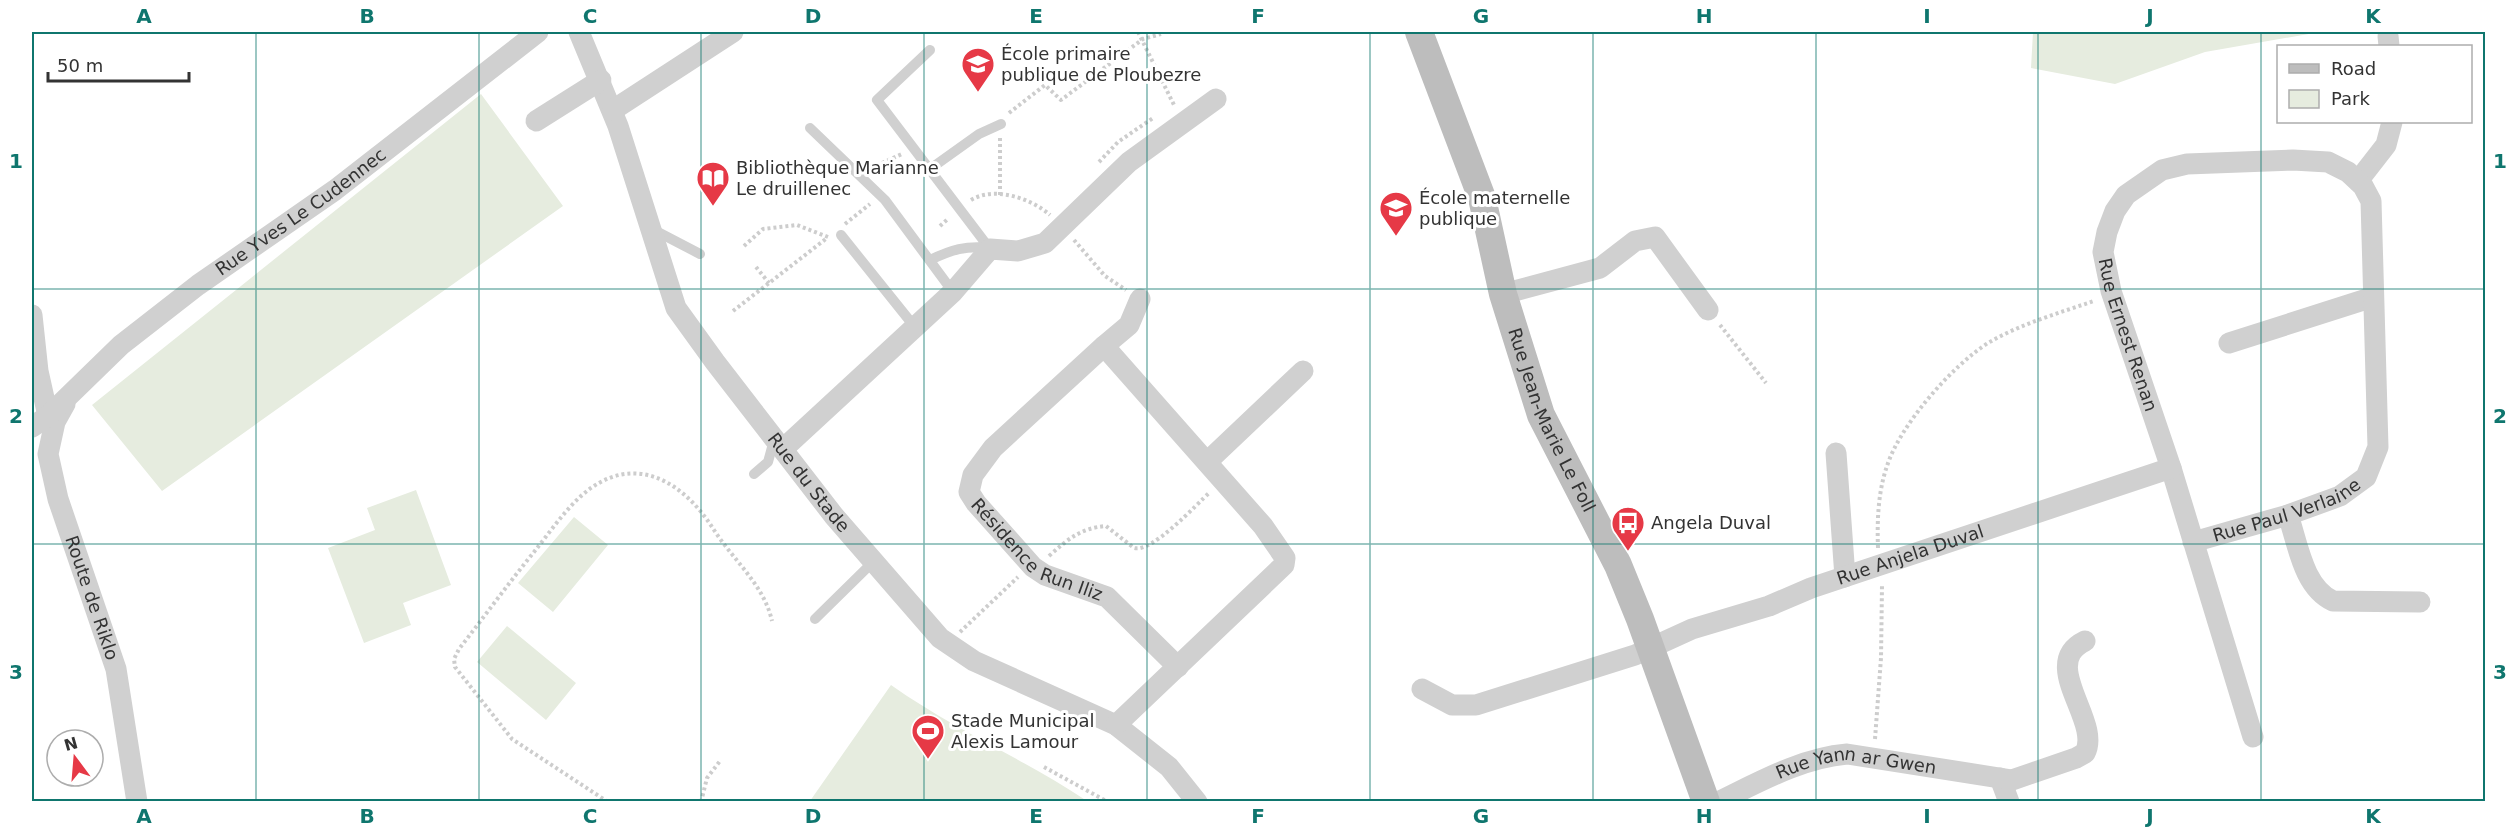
<svg xmlns="http://www.w3.org/2000/svg" width="2517" height="833" viewBox="0 0 2517 833" font-family="'DejaVu Sans',sans-serif">
<style>
.green{fill:#e6ecdf}
.lines{fill:none;stroke-linecap:round;stroke-linejoin:round}
.path{stroke:#cdcdcd;stroke-width:4;stroke-dasharray:3 3;stroke-linecap:butt}
.service{stroke:#d0d0d0;stroke-width:10}
.minor{stroke:#d0d0d0;stroke-width:21}
.secondary{stroke:#bdbdbd;stroke-width:28}
.grid{fill:none;stroke:#0f766e;stroke-width:1.5;stroke-opacity:0.55}
.labels{text-anchor:middle;stroke-width:6;stroke-linejoin:round;paint-order:stroke}
.poi-label{font-size:18px;fill:#333;stroke:#fff;text-anchor:start}
.street-label{font-size:18px;fill:#333;stroke:#fff}
.neatline{fill:none;stroke:#0f766e;stroke-width:2}
.grid-label{font-size:20px;text-anchor:middle;font-weight:bold;fill:#0f766e}
</style>
<rect width="100%" height="100%" fill="#fff"/>
<path class="green" d="M2033,32h287l-115,20 -90,32 -84,-16z
M481,94l82,112 -401,285 -70,-86z
M416,490l35,95 -48,18 8,22 -47,18 -36,-95 47,-18 -8,-22z
M574,517l34,28 -55,67 -35,-29z
M507,626l69,57 -30,37 -69,-58z
M891,685c62,44 133,74 196,116h-277z"/>
<g class="lines">
<path class="path" d="M1138,32l36,73
M1009,113l36,-28 16,15 82,-61 18,-5
M1099,162l19,-20 35,-24
M871,168l31,-14
M1000,195v-57
M971,200c23,-14 60,-2 79,15
M845,224l25,-20
M940,226l9,-8
M1074,240l31,36 21,14
M744,246l19,-17 34,-4 31,12
M756,267l13,16
M733,311l94,-73
M1720,325l46,58
M1878,548c-1,-27 0,-56 9,-82 13,-41 65,-100 101,-123 32,-19 71,-30 106,-42
M1049,556c19,-17 32,-28 57,-30l28,22c18,5 62,-43 76,-56
M960,632l58,-55
M1875,739l6,-81 1,-73
M1044,767l64,35
M608,802l-96,-63 -57,-72 -1,-8 5,-10c25,-32 49,-65 75,-97 12,-15 24,-32 37,-46 52,-57 107,-33 143,24 20,31 50,55 58,91
M701,802l6,-24 13,-17"/>
<path class="service" d="M930,50l-53,50 113,149
M810,128l75,72 68,92
M930,169l49,-35 22,-10
M652,229l48,25
M841,235l73,91
M930,260c21,-10 36,-15 60,-12
M754,474l14,-12 6,-22
M815,619l58,-57"/>
<g class="minor">
<path id="s1" d="M579,32l39,94 58,182 39,54 119,154 106,122 34,23 142,64 53,42 28,35"/>
<path d="M2388,36l1,10"/>
<path d="M613,110l120,-78"/>
<path d="M536,121l65,-41"/>
<path d="M2358,181l28,-36 6,-23"/>
<path d="M1503,294l97,-26 35,-27 20,-4 53,73"/>
<path d="M32,315l6,56 10,45"/>
<path d="M2229,343l144,-46"/>
<path id="s2" d="M1104,346l-111,102 -20,27 -4,17 7,11 57,64 12,8 62,22 71,70"/>
<path id="s3" d="M65,404l-10,18 -7,32 10,45 58,170 21,133"/>
<path id="s4" d="M32,427l16,-11 73,-71 77,-60 137,-95 203,-158"/>
<path d="M783,449l170,-157 37,-43 28,2 27,-8 84,-81 87,-63"/>
<path d="M1836,453l9,124"/>
<path d="M1207,462l96,-91"/>
<path d="M2288,515c10,29 15,72 45,86l87,1"/>
<path id="s5" d="M2193,542l95,-27 52,-19 26,-19 12,-30 -7,-246 -8,-15 -15,-14 -20,-10 -35,-2 -106,4 -25,6 -36,25 -11,16 -8,21 -4,20 8,39 60,177 82,269"/>
<path id="s6" d="M1422,689l30,16h24l159,-50 57,-26 77,-23 42,-18 360,-120"/>
<path d="M1116,725l168,-160 1,-7 -22,-32 -159,-180 25,-21 11,-26"/>
<path d="M2000,778l9,24"/>
<path id="s7" d="M1718,802c41,-20 83,-44 129,-48l165,26 64,-22 9,-5c17,-32 -47,-89 0,-112"/>
</g>
<path class="secondary" id="s8" d="M1419,32l63,166 21,96 38,121 77,150 22,54 66,183"/>
</g>
<path class="grid" d="M256,32v770M479,32v770M701,32v770M924,32v770M1147,32v770M1370,32v770M1593,32v770M1816,32v770M2038,32v770M2261,32v770M32,289h2454M32,544h2454"/>
<defs>
<g id="school-pin" transform="scale(1.725)"><path d="M0 17L-7.5 6A9.5 9.5 0 1 1 7.5 6Z" fill="#e63946" stroke="#fff"/><path d="M0-5L7-2L0 1L-7-2ZM-4 1L0 2.5L4 1V4Q0 6-4 4Z" fill="#fff"/></g>
<g id="library-pin" transform="scale(1.725)"><path d="M0 17L-7.5 6A9.5 9.5 0 1 1 7.5 6Z" fill="#e63946" stroke="#fff"/><path d="M-6-4Q-3-5.5-.7-3.5V5Q-3 3-6 4ZM6-4Q3-5.5 .7-3.5V5Q3 3 6 4Z" fill="#fff"/></g>
<g id="bus-pin" transform="scale(1.725)"><path d="M0 17L-7.5 6A9.5 9.5 0 1 1 7.5 6Z" fill="#e63946" stroke="#fff"/><path d="M-5-6H5V4H4V6H2V4H-2V6H-4V4H-5ZM-3.5-4V0h7V-4ZM-3.5 1.2v1.5H-2V1.2ZM2 1.2v1.5H3.5V1.2Z" fill="#fff"/></g>
<g id="stadium-pin" transform="scale(1.725)"><path d="M0 17L-7.5 6A9.5 9.5 0 1 1 7.5 6Z" fill="#e63946" stroke="#fff"/><path d="M0-5a6.5 5 0 1 0 0 10a6.5 5 0 1 0 0-10ZM-3.5-1.8h7v3.6h-7Z" fill="#fff"/></g>
</defs>
<g fill-rule="evenodd">
<use href="#school-pin" x="978" y="64"/>
<use href="#library-pin" x="713" y="178"/>
<use href="#school-pin" x="1396" y="208"/>
<use href="#bus-pin" x="1628" y="523"/>
<use href="#stadium-pin" x="928" y="731"/>
</g>
<g class="labels">
<g class="poi-label">
<text x="1001" y="60">École primaire<tspan x="1001" dy="21">publique de Ploubezre</tspan></text>
<text x="736" y="174">Bibliothèque Marianne<tspan x="736" dy="21">Le druillenec</tspan></text>
<text x="1419" y="204">École maternelle<tspan x="1419" dy="21">publique</tspan></text>
<text x="1651" y="529">Angela Duval</text>
<text x="951" y="727">Stade Municipal<tspan x="951" dy="21">Alexis Lamour</tspan></text>
</g>
<g class="street-label">
<text dy="6" stroke="none"><textPath href="#s4" startOffset="345">Rue Yves Le Cudennec</textPath></text>
<text dy="6" stroke="none"><textPath href="#s5" startOffset="884">Rue Ernest Renan</textPath></text>
<text dy="6" stroke="none"><textPath href="#s8" startOffset="411">Rue Jean-Marie Le Foll</textPath></text>
<text dy="6" stroke="none"><textPath href="#s1" startOffset="512">Rue du Stade</textPath></text>
<text dy="6" stroke="none"><textPath href="#s5" startOffset="99">Rue Paul Verlaine</textPath></text>
<text dy="6" stroke="none"><textPath href="#s2" startOffset="294">Résidence Run Iliz</textPath></text>
<text dy="6" stroke="none"><textPath href="#s6" startOffset="518">Rue Anjela Duval</textPath></text>
<text dy="6" stroke="none"><textPath href="#s3" startOffset="204">Route de Riklo</textPath></text>
<text dy="6" stroke="none"><textPath href="#s7" startOffset="147">Rue Yann ar Gwen</textPath></text>
</g>
</g>
<rect width="2517" height="833" fill="none" stroke="#ffffff" stroke-width="66"/>
<rect x="2277" y="45" width="195" height="78" fill="#ffffff" stroke="#adadad" stroke-width="1.5"/>
<rect x="2289" y="64" width="30" height="9" fill="#bdbdbd" stroke="#adadad" stroke-width="1.5"/>
<text x="2331" y="75" font-size="18" fill="#333333">Road</text>
<rect x="2289" y="90" width="30" height="18" fill="#e6ecdf" stroke="#adadad" stroke-width="1.5"/>
<text x="2331" y="105" font-size="18" fill="#333333">Park</text>
<g transform="translate(75 758) rotate(344)"><circle r="28" fill="#ffffff" stroke="#adadad" stroke-width="1.5"/>
<path d="M0-4.5L10 22L0 15L-10 22Z" fill="#e63946"/>
<text y="-9" font-size="16" font-weight="bold" text-anchor="middle" fill="#333333">N</text>
</g>
<path d="M48 72v9h141v-9" fill="none" stroke="#333333" stroke-width="3"/>
<text x="57" y="72" font-size="18" fill="#333333" stroke="#ffffff" stroke-width="4.5" paint-order="stroke">50 m</text>
<rect x="33" y="33" width="2451" height="767" class="neatline"/>
<g class="grid-label">
<text x="144" y="23">A</text>
<text x="367" y="23">B</text>
<text x="590" y="23">C</text>
<text x="813" y="23">D</text>
<text x="1036" y="23">E</text>
<text x="1258" y="23">F</text>
<text x="1481" y="23">G</text>
<text x="1704" y="23">H</text>
<text x="1927" y="23">I</text>
<text x="2150" y="23">J</text>
<text x="2373" y="23">K</text>
<text x="16" y="168">1</text>
<text x="2500" y="168">1</text>
<text x="16" y="423">2</text>
<text x="2500" y="423">2</text>
<text x="16" y="679">3</text>
<text x="2500" y="679">3</text>
<text x="144" y="823">A</text>
<text x="367" y="823">B</text>
<text x="590" y="823">C</text>
<text x="813" y="823">D</text>
<text x="1036" y="823">E</text>
<text x="1258" y="823">F</text>
<text x="1481" y="823">G</text>
<text x="1704" y="823">H</text>
<text x="1927" y="823">I</text>
<text x="2150" y="823">J</text>
<text x="2373" y="823">K</text>
</g>
</svg>
